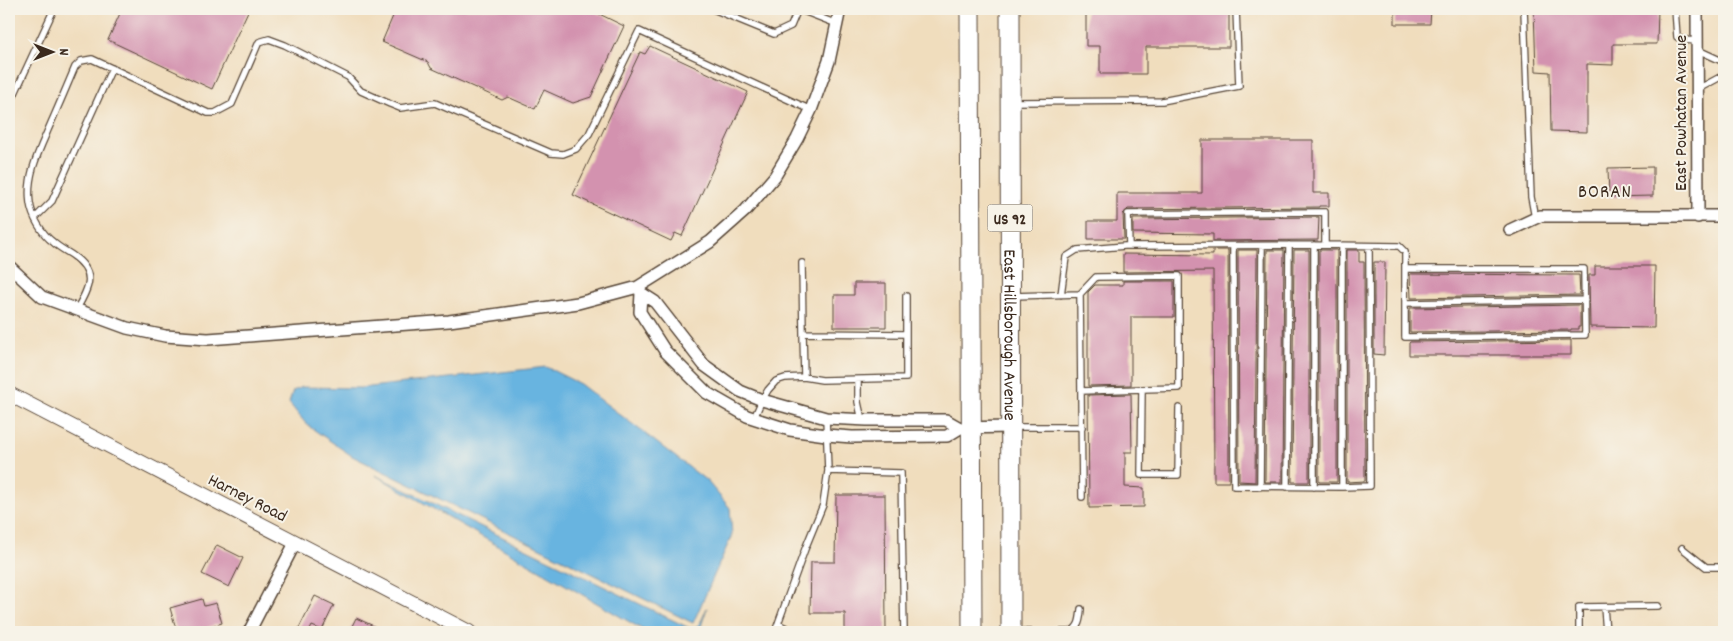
<svg xmlns="http://www.w3.org/2000/svg" width="1733" height="641" viewBox="0 0 1733 641" font-family="Dekko,sans-serif">
<style>
.water{fill:#67b4e0;stroke:#516f7f}
.building{fill:#d392af}
.lines{fill:none;stroke-linecap:round;stroke-linejoin:round}
.service-casing{stroke:#564536;stroke-width:8}
.minor-casing{stroke:#564536;stroke-width:14}
.tertiary-casing{stroke:#564536;stroke-width:16}
.primary-casing{stroke:#564536;stroke-width:21}
.service{stroke:#fff;stroke-width:5.5}
.minor{stroke:#fff;stroke-width:11}
.tertiary{stroke:#fff;stroke-width:14}
.primary{stroke:#fff;stroke-width:19}
.labels{text-anchor:middle;stroke-width:4;stroke-linejoin:round;paint-order:stroke}
.shield{fill:#f7f3e8;stroke:#73665b;stroke-width:1}
.shield-label{font-size:16px;font-weight:bold;fill:#3b2a1e}
.street-label{font-size:18px;fill:#3b2a1e;stroke:#f7f3e8}
.neighbourhood-label{font-size:19px;letter-spacing:1px;fill:#3b2a1e;stroke:#f7f3e8}
</style>
<rect width="100%" height="100%" fill="#f7f3e8"/>
<filter id="ink" filterUnits="userSpaceOnUse"><feTurbulence type="fractalNoise" baseFrequency=".02" numOctaves="2"/><feDisplacementMap in="SourceGraphic" scale="10" xChannelSelector="R" yChannelSelector="G"/><feConvolveMatrix kernelMatrix="1 2 1 2 8 2 1 2 1" color-interpolation-filters="sRGB"/></filter>
<filter id="wash" filterUnits="userSpaceOnUse"><feTurbulence type="fractalNoise" baseFrequency=".0096" numOctaves="4" result="noise"/><feDisplacementMap in="SourceGraphic" scale="20" xChannelSelector="R" yChannelSelector="G"/><feGaussianBlur stdDeviation="1.12" result="paint"/><feColorMatrix in="noise" values="0 0 0 0 0 0 0 0 0 0 0 0 0 0 0 0 0 1.4 0 .05"/><feComposite in="paint" operator="in"/></filter>
<g filter="url(#wash)">
<rect width="100%" height="100%" fill="#f0ddbd"/>
<path class="water" d="M546,367l34,17 127,97 23,27 2,27 -39,88 -341,-167 -45,-31 -18,-22 4,-12 9,-4 59,1z
M375,475l314,153c11,2 14,-12 18,-20l-8,24h-52z"/>
<g id="blocks">
<path class="building" d="M122,9h127l-37,80 -104,-49z
M396,9h193l35,17 -33,71 -18,6 -29,-13 -9,19 -27,-12 -6,3 -71,-32 -3,-6 -46,-20z
M1086,9h143v38h-83v27h-46v-28h-14z
M1395,9h36l-1,15h-35z
M1534,9h124l-1,35h-44v21l-26,-1v68l-36,-1 -1,-59 -14,-1z
M650,46l98,46 -66,144 -7,-3 -4,8 -98,-46 67,-143 5,2z
M1202,140h111v53h16v13h-10v1l-191,2 -5,5 1,25h-36v-18h29v-28h85z
M1653,167v29l-44,1 -1,-29z
M1319,217l-1,23 -105,1v-7l-80,-1v-14z
M1213,250h15l1,232h-15l-1,-211 -90,1v-18l90,1z
M1238,250h19l-2,232 -16,-1z
M1267,250h17l-2,232h-17z
M1294,250h15v232h-17z
M1319,250h18v232h-18z
M1347,250h12v12h5l1,219 -18,1z
M1374,262h11l-1,93 -10,-1z
M1595,266h60l-1,62 -64,-1 -1,-52h6z
M1410,274l169,1 1,20 -169,3z
M1123,281h51v36h-43v68l-43,1v-94l7,-7h28z
M854,283h32v44h-52v-32h20z
M1580,305v22h-2v2h-7v1l-161,2v-24z
M1571,340v15h-162v-12l1,-1z
M1131,394l1,58h-7v35l19,1v19l-55,1 -1,-113z
M836,495h49l1,137h-41v-19h-35l1,-51h24z
M217,545l26,13 -14,29 -27,-13z
M315,596l19,9 -12,25 -10,-4 -3,6h-12z
M202,599l2,7 12,-3 6,20 -31,9h-14l-7,-24z
M356,618l31,14h-38z"/>
</g>
</g>
<g filter="url(#ink)">
<use href="#blocks" fill-opacity="0" stroke="#564536" stroke-width="1"/>
<g class="lines">
<g class="service-casing">
<path id="service" d="M713,9l61,25 17,-8 7,-17 39,15
M1524,9l7,188 4,21
M1675,9l2,28 6,3 15,1
M1698,50l26,12
M1698,89l26,-14
M1012,102l150,-1 77,-15 -3,-77
M9,106l45,-97
M35,218l17,-17 60,-133
M1325,245l74,1 6,6v85l180,-2 -1,-66h-179
M1233,246l1,240 108,1v-241
M802,263l1,70
M1080,294l16,-17 83,-1v112l-37,1
M1061,295l5,-38 11,-7 48,-4h4c65,0 131,-1 196,-1v-33l-197,2 1,32
M1013,296l67,-2 2,203
M1405,303l180,-3
M76,310c14,-23 21,-38 -4,-55 -6,-4 -14,-8 -19,-13 -11,-8 -21,-25 -23,-39 -4,-29 10,-54 21,-80 8,-18 16,-37 24,-56l6,-6 11,-2 116,54h7l17,-9 27,-62 10,-3 16,6 63,32 13,14 29,13 10,4 35,-5 116,50 12,1 13,-5 13,-15 50,-103 172,79
M804,377l-1,-44 103,1
M858,380v22l4,18
M1081,391l61,-2 -1,86h37l1,-67
M754,418l8,-18 6,-10 8,-9 9,-3 19,-1 18,3 84,-2v-82
M826,418l2,53 73,2 3,159
M1012,427h70
M1260,487l2,-241
M1287,487l2,-242
M1314,487v-242
M1342,487l28,-1 -1,-240
M1682,548l24,19h18
M1604,607l2,25
M778,624l17,8
M775,632l30,-83 18,-44 5,-34
M1013,632h57c10,-5 10,-13 11,-23
M1579,632v-25l79,-1"/>
</g>
<g class="minor-casing">
<path id="minor" d="M1697,9l1,208
M1510,230l30,-14h184
M9,266l33,31 85,31 38,8 43,3 241,-18 129,-18 60,-16 72,-45 35,-31 30,-35 22,-37 14,-29 18,-49 11,-52
M639,289l2,4 14,9 49,63 36,26 22,9 64,18 41,2h79l14,8
M641,293l-1,19 25,39 42,42 40,23 43,14 36,5 26,2 95,-1 13,-8 50,-1
M249,632l46,-89"/>
</g>
<g class="tertiary-casing">
<path id="tertiary" d="M9,394l460,238"/>
</g>
<g class="primary-casing">
<g id="primary">
<path d="M970,9l2,623"/>
<path id="s1" d="M1010,9l1,623"/>
</g>
</g>
<use href="#service" class="service"/>
<use href="#minor" class="minor"/>
<use href="#tertiary" class="tertiary"/>
<use href="#primary" class="primary"/>
</g>
</g>
<g class="labels">
<rect class="shield" x="987.5" y="204.5" width="45" height="27" rx="4"/>
<g class="shield-label">
<text x="1010" y="224">US 92</text>
</g>
<g class="street-label">
<text transform="translate(1680 113) rotate(-90)" y="6">East Powhatan Avenue</text>
<text dy="6" stroke="none"><textPath href="#s1" startOffset="326">East Hillsborough Avenue</textPath></text>
<text transform="translate(248 497) rotate(27)" y="6">Harney Road</text>
</g>
<g class="neighbourhood-label">
<text x="1605" y="197">BORAN</text>
</g>
</g>
<rect width="1733" height="641" fill="none" stroke="#f7f3e8" stroke-width="30"/>
<g transform="translate(52 52) rotate(90)" stroke="#f7f3e8" stroke-width="4" paint-order="stroke">
<path d="M0-4L9 19L0 12L-9 19Z" fill="#3b2a1e"/>
<text y="-8" font-size="14" font-weight="bold" text-anchor="middle" fill="#3b2a1e">N</text>
</g>
</svg>
